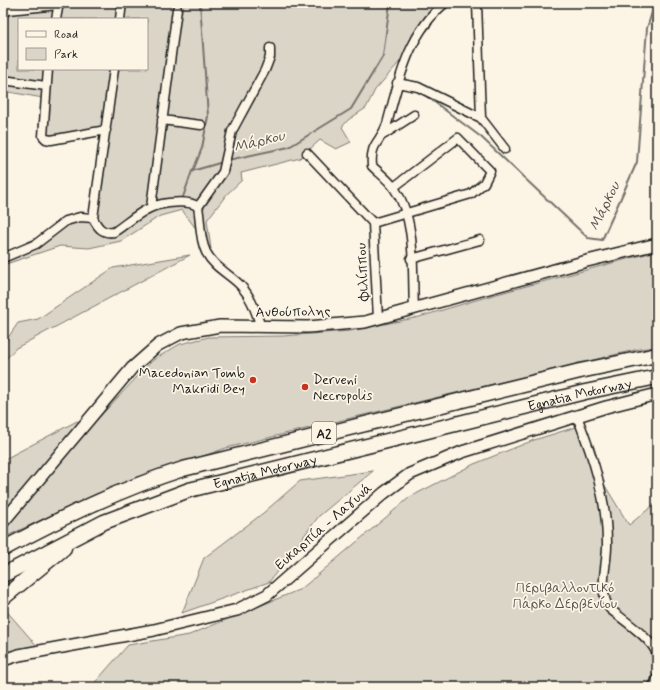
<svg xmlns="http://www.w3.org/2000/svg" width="660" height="690" viewBox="0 0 660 690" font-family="Mynerve,sans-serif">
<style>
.green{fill:#dbd5c8;stroke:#7c7872;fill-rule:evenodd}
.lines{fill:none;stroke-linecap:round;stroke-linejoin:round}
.stream{stroke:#75726c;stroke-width:2}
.street-casing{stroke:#1c1c1c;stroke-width:11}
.secondary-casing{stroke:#1c1c1c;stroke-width:14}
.highway-casing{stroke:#1c1c1c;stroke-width:17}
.street{stroke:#fcf5e5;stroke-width:8}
.secondary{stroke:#fcf5e5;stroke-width:11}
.highway{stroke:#fcf5e5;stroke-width:14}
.poi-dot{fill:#c8321e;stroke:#fcf5e5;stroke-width:1.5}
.labels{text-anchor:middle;stroke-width:3.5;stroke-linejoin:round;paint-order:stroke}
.shield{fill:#fcf5e5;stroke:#5f5d58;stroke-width:1}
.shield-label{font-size:13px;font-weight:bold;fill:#1c1c1c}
.street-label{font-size:14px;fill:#1c1c1c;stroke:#fcf5e5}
.poi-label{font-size:14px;fill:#1c1c1c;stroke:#fcf5e5;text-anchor:end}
.park-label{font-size:14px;fill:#555450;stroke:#fcf5e5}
.water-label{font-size:15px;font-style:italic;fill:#575551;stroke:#fcf5e5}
</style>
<rect width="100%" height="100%" fill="#fcf5e5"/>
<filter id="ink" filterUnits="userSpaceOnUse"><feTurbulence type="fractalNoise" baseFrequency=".025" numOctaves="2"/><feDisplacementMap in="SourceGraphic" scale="8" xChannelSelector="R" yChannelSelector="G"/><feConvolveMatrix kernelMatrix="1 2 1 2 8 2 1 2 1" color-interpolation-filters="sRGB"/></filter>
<g filter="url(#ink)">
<path class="green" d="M3,3h431l-2,22 -57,65 -9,18 -18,12 -6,7 9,15 -15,7 -16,-9 -20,18 -59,15 1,7 -15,14 -20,26 4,29 -29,-39 -22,6 -39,25 -32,7 -29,-2 -57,19v-7l10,-3 53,-34 27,-3 12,-88 -63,11 1,-43 -40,-7zM19,19h128v50h-128z
M657,251v96l-18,2 -413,99 -130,46 -93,44v-78l74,-39 13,6 63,-67 27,-16 29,-7 74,-1 67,-5 69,-14 74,-22z
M190,255l-174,93 -13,14v-17l15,-22 20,-4 75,-51z
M576,427l17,39 36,59 28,-23v185h-566l37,-42 61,-10 112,-46 109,-92 64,-33 60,-24z
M373,471l-54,45 -50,66 -87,31 22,-55 58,-44 38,-33z
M3,607l35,40 -35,9z"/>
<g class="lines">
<path class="stream" d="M425,95l56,42 107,101 14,2 35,-78 10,-134 8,-25
M228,160l61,-13 62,-38 32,-53 7,-53
M193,171l9,-23 6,-32 -8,-113
M182,200l10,-29 31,-9"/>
<g class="street-casing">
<path id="street" d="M477,3l4,115
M3,13l5,-3 50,-5
M56,19l3,-16
M120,19l2,-16
M48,69l-5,67 3,3 5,1 55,-10
M114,69l-21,149c5,10 10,16 21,14 12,-8 25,-20 38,-25 10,-4 37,-8 46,0 3,15 1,31 8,45 8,16 24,22 35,34 11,12 15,27 20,41
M3,80l43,6
M397,83l21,4 63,31 24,31
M162,120l39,5
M383,135l31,-20
M307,153l66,70
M151,207l26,-198
M198,207l25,-35 9,-41 33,-61 5,-13v-9
M373,223l98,-29 13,-11 6,-12 -32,-33 -64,49
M373,223l5,96
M3,258l33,-14 30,-23 14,-4 13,1
M411,259l69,-19
M414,309c-2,-38 3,-90 -20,-121 -5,-8 -15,-15 -22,-22 -2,-24 8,-22 15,-42 12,-44 21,-90 58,-121
M577,416c16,41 30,83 30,127 1,20 -10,49 3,66 12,10 44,31 47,46
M653,687l4,-9"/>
</g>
<g class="secondary-casing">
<path id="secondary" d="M3,522l129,-154 26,-23 23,-12 39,-7 88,1 57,-5 222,-61 70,-17
M3,660l16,-5 135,-25 83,-20 30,-15 117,-102 26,-19 52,-22 144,-45 51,-13"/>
</g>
<g class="highway-casing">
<g id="highway">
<path d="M3,549c58,-31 117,-60 180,-80l397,-98 77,-16"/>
<path id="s1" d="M3,575l101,-53 85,-32 396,-98 72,-15"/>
<path d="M3,598l61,-50"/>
</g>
</g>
<use href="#street" class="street"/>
<use href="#secondary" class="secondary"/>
<use href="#highway" class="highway"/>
</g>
</g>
<g class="poi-dot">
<circle cx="253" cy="380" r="4"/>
<circle cx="305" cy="387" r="4"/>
</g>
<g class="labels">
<rect class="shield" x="312" y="422" width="24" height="22" rx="3"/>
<g class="shield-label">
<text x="324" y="438">Α2</text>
</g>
<g class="street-label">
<text transform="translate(362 272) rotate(-93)" y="5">Φιλίππου</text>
<text transform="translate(293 311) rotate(-1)" y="5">Ανθούπολης</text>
<text dy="5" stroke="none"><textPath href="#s1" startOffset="607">Egnatia Motorway</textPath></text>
<text dy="5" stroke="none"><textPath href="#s1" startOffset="283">Egnatia Motorway</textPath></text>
<text transform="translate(323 526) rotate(-41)" y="5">Ευκαρπία - Λαγυνά</text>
</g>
<g class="poi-label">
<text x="245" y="377">Macedonian Tomb<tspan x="245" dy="16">Makridi Bey</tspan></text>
<text x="313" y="384" text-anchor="start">Derveni<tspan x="313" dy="16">Necropolis</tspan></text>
</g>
<g class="park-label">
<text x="565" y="592">Περιβαλλοντικό<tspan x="565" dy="16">Πάρκο Δερβενίου</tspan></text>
</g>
<g class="water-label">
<text transform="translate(259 141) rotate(-14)" y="5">Μάρκου</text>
<text transform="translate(604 206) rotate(-64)" y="5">Μάρκου</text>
</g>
</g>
<rect width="660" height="690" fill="none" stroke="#fcf5e5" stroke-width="16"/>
<rect x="8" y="8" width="644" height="674" fill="none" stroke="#1c1c1c" stroke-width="1.5" filter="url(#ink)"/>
<rect x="18" y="18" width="130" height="52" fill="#fcf5e5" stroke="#a29e95"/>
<rect x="26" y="31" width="20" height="6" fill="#fcf5e5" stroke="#a29e95"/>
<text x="54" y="38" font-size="12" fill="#1c1c1c">Road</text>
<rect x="26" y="48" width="20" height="12" fill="#dbd5c8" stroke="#a29e95"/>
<text x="54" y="58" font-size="12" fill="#1c1c1c">Park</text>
</svg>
